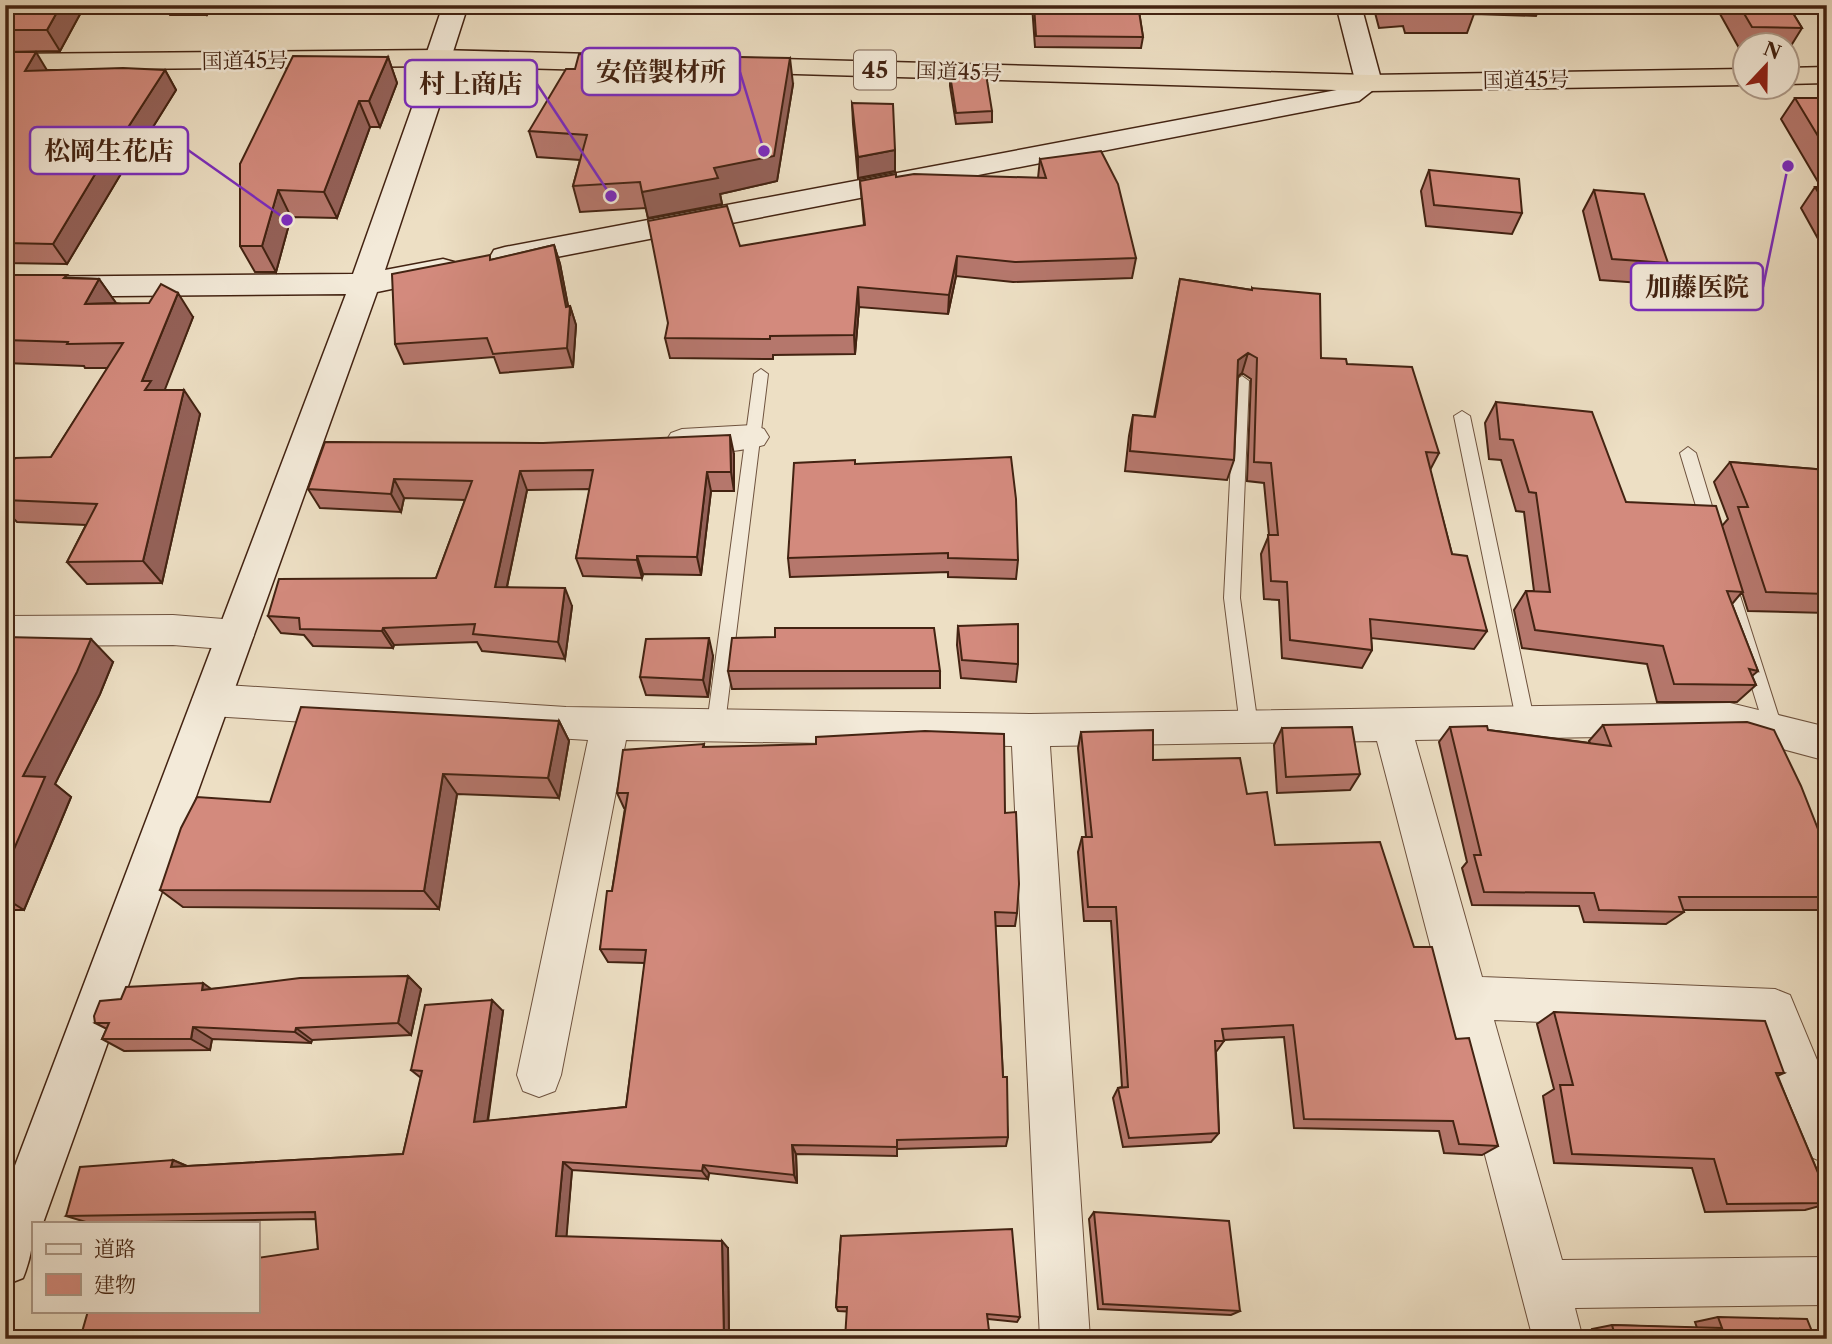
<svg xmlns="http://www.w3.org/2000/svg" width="1832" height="1344" viewBox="0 0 1832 1344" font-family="'Libre Caslon Text','Noto Serif JP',serif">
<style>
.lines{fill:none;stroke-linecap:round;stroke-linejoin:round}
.lane-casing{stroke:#6e523e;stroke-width:2}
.street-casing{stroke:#6e523e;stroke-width:2}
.secondary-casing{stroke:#432312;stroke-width:3}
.highway-casing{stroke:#432312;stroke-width:3}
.lane{fill:#f3ead9;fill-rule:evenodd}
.street{fill:#f3ead9;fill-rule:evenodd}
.secondary{fill:#f3ead9;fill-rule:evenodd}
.highway{fill:#eddfc4;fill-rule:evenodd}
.wall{fill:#b5776c;stroke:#432312;stroke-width:2}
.shaded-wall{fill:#946158;stroke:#432312;stroke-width:2}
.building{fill:#d38a7d;stroke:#432312;stroke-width:2}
.labels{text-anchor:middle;stroke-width:5;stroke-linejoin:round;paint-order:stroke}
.far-street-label{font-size:21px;fill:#432312;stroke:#f3ead9}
.shield{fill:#f3ead9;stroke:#785f4e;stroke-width:2}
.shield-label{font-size:23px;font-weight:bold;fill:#432312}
.leader{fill:none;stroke:#7b2cbf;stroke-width:2.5}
.callout-dot{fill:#7b2cbf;stroke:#f3ead9;stroke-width:2.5}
.callout{fill:#f3ead9;stroke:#7b2cbf;stroke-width:2.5}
.callout-label{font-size:26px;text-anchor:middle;font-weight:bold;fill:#432312}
</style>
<rect width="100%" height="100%" fill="#eddfc4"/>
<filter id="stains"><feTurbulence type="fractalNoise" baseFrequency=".00286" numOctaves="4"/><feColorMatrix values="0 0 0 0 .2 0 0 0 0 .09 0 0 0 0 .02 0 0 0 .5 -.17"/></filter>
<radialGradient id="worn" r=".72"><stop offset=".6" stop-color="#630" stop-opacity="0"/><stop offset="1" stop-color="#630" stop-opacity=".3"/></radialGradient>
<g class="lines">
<g class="lane-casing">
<path id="lane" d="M761,369l7,5 -43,350 -3,5 -6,3 -6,-3 -3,-5 47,-350z
M1242,376l7,5 -9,217 18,128 -3,5 -6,3 -6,-3 -3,-5 -16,-128 11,-217z
M1462,411l8,5 65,308 -3,5 -6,3 -6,-3 -3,-5 -63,-308z
M1688,447l8,6 22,73 -8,6 -8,-6 -22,-73z
M1727,573l6,2 2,5 48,150 -3,6 -6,2 -6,-2 -3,-6 -46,-150 2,-5z"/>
</g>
<g class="street-casing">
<path id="street" d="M753,425l11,4 5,8 -5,8c-22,7 -71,11 -93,4l-5,-8 5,-8 11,-4z
M173,615l63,5 13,5 5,10 -5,10 -13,5 -63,-5 -168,1v-30z
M211,684l355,23 464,7 700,-11 97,24v34l-97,-26 -315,5 67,237 293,12 15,6 37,89v80l-16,-7 -50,-126 -267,-11 68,240 265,-3v48l-252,3 8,31h-50l-156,-598 -327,5 40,593h-50l-28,-593 -386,-6 -65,335 -6,16 -16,6 -16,-6 -6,-16 71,-335 -377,-24 -13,-5 -6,-11 6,-11z"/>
</g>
<g class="secondary-casing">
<path id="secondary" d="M443,5h25l-17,53 -1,16 -65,196 58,-11 11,3 4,7 -4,7 -77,16 -334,931h-10c0,21 -2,35 -10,55l-18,7v-93l341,-898 -341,3v-20l348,-3 71,-200 1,-16z
M1336,5h25l21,78 -23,18 -854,166 -11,-3 -4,-7 4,-7 11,-3 837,-158 13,-9z"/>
</g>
<g class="highway-casing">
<path id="highway" d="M438,50l192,5 9,2 4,6 -4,6 -9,2 -192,-5 -433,4v-16z
M739,58l630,17 375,-6v16l-375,6 -639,-19 -4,-6 4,-6z
M1827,67v16l-41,1v-16z"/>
</g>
<use href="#lane" class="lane"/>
<use href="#street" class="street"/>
<use href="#secondary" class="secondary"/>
<use href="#highway" class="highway"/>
</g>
<path class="wall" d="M5,5h80l-25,46 -55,1z
M165,5h48l-6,10h-37z
M1032,5h106l5,32 -2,11 -106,-1z
M1373,5h167l-4,11 -62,-2 -7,19h-62l-2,-7 -24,2z
M1715,5h73l14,23 -13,21h-2v-3h-42v2h-6z
M5,52l42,18h118l11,20 -48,77h-3l-58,97 -62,-1z
M388,57l9,26 -17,44h-10l-33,91 -46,-1 -15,55h-21l-15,-26v-82z
M950,75l42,36v11l-36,2 -6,-38z
M793,84l-16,97 -57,13 2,10 -74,14 -2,-10 -66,4 -7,-26 7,-26 -43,-3 -8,-26z
M1795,98h32v157l-26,-47 14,-21h6l-40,-68z
M852,103l43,68 -37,7 -5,-54z
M1040,159l96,99 -4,20 -119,4 -57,-6 -8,38 -89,-7 -4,47 -82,1v4l-103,-1 -5,-20 199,-113 -4,-44 36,-4 142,1z
M1429,170l93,43 -10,21 -86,-8 -5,-35z
M1594,190l74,73 -13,21 -55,-4 -17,-69z
M554,245l6,19 8,42h2l6,19 -3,42 -73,6 -6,-16 -90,7 -9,-20 96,-84z
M5,275l94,4 17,24 77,14 -29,73 36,24 -38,169 -75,1 -20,-22 19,-37 -69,-3 -12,-12v-32l46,-21 57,-89h-23l-1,-2 -79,-3z
M1180,279l72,11v-2l69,70 26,6 92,89 -9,17 22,84 35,77 -13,18 -103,-11 1,12 -10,18 -80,-10 -3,-58 -15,-1 -3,-45 8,-19 -5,-52 -17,-2 4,-102 -9,-6 -4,4 -4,83 -7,20 -102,-9 4,-35 4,-21 21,2z
M1496,402l130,100 96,24 6,-7 -14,-37 16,-20 97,8v143l-79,-2 -6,-19 -10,12 26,67 -6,5 4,9 -19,17h-80l-10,-38 -125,-16 -8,-38 12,-19h8l-10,-79 -8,-1 -15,-51 -12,-1 -4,-36z
M325,442l409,12v37h-23l-10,84 -58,-1 -1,4 -59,-2 -7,-18 14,-69 -63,1 -20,97 65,19 -7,53 -83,-8 -5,-9 -83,3 -1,3 -80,-2 -9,-11 -23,-2 -13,-17 168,-38 29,-78 -61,-2 -3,14 -81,-4 -12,-19z
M855,464l163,96 -2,19 -68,-2v-5l-158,5 -2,-19z
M958,626l60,38 -2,18 -55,-4 -4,-33z
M5,637l108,25 -13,32 -45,90 16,13 -47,113h-19z
M713,656l-5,41 -62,-2 -6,-18z
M728,671h212v17l-208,1z
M559,721l10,20 -10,57 -102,-4 -18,115 -256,-2 -23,-17 110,-88z
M1603,725l224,127v56l-3,2h-141l1,2 -18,12 -82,-2 -5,-16 -107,-1 -10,-37 5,-6 -28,-120 11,-15 38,3 102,13 -1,-2z
M1282,728l78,46 -10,16 -73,3 -3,-48z
M1081,732l72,28 94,34 28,51 139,102 42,92 42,107 -16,9 -38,-2 -5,-22 -145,-3 -10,-91 -60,3v1l-8,11 3,81 -8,9 -88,5 -10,-49 5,-10 4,-1 -11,-166h-27l-6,-69 4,-15h4l-8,-89z
M704,744v3l301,66 12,100 -2,13h-20l8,151 5,60 -2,9 -109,3v7l-101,-2 1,29 -88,-10 -1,6 -136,-9 -6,67 162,11 1,91h-152l-11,-5 -62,5h-424l238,-90 -2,-30 -227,4 -23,-7 107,-56 14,6 216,-12 18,-76 -10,-8 92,-59 -15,110 138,-14 19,-144 -37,-1 -8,-13 12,-58 13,-83h-1l-7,-15z
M408,976l13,13 -10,46 -99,5 -1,3 -99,-4 -2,11 -86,1 -22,-12 5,-10 -12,-6 116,-34z
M1554,1012l230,61 -7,3 50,118v10l-22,6 -100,2 -13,-44 -138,-5 -11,-67 11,-7 -17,-65z
M1094,1212l146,99 -9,4 -133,-6 -9,-90z
M841,1236l179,81 -3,5 -29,-3 -150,-8 -2,-4z
M1718,1317l97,22h-221l-2,-10 20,-4 85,3 -2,-6z"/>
<path class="shaded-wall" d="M61,5h24l-25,46 -13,-21z
M202,5h11l-6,10z
M36,52l12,20 -23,-1z
M388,57l9,26 -17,44 -11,-26z
M790,58l3,26 -16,97 -57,13 2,10 -74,14 -6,-26z
M165,70l11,20 -48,77 -12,-21z
M359,101l11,26 -33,91 -13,-26z
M112,146l13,21 -58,97 -14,-20z
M895,150v21l-37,7v-21z
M278,190l13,27 -15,55 -14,-26z
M554,245l6,19 10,52v-10l6,19 -3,42 -6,-19 -1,-41z
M957,256l-1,20 -8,38 1,-19z
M99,279l17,24 -31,1z
M858,287l1,20 -4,47 -1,-19z
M178,293l15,24 -31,80 -17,-7 -3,-9z
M1248,353l-6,20 -10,8 6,-21z
M184,390l16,24 -38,169 -19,-22z
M730,435l4,19v37l-3,-19z
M520,471l7,19 -24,115 -8,-18z
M707,472l4,19 -10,84 -4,-18z
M394,479l10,19 -3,14 -10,-18z
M637,556l6,18 -1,4 -5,-18z
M565,588l7,18 -7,53 -7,-17z
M383,628l11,17 -1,3 -11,-17z
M709,638l4,18 -5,41 -5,-17z
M91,639l22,23 -13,32 -45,90 16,13 -47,113 -19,-12v-28l18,-94z
M559,721l10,20 -10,57 -11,-20z
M443,774l14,20 -18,115 -15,-18z
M408,976l13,13 -10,46 -13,-12z
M203,983l18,13 -19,-6z
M492,1000l11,11 -17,120 -12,-9z
M193,1027l19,12 -2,11 -19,-11z
M296,1028l16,12 -1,3 -16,-11z
M792,1145l4,9 1,29 -3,-8z
M173,1160l20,9 -22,-2z
M563,1162l9,8 -6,73 -10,-7z
M703,1165l6,8 -1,6 -6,-8z
M722,1241l6,7 1,91h-5z"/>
<path class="building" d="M5,5h56l-14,25h-42z
M1034,5h104l5,32 -107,-1z
M1385,5h87l3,7h-62l-3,-7 -24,2z
M1739,5h49l14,23 -50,-1z
M5,52h31l-11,19 98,-3 42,2 -49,76h-4l-59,98 -48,-1z
M579,54l211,4 -16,98 -60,12 4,10 -76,14 -2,-10 -67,4 14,-51 -58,-4 37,-62h9z
M293,56l95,1 -19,44h-10l-35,91 -46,-2 -16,56h-22v-82z
M986,74l6,37 -36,2 -6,-38z
M1795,98h32v53z
M852,103l41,1 2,46 -37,7z
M1101,151l17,33 18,74 -121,4 -58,-6 -8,39 -91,-8 -4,48 -84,1v3l-105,-1 3,-15 -20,-102 79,-15 13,40 125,-21 -5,-44 36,-7v3l18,-3 132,4 -6,-19z
M1429,170l90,9 3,34 -88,-8z
M1815,187h12v20z
M1594,190l50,4 24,69 -56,-4z
M554,245l12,62 4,-1 -3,42 -74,6 -6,-16 -92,6 -3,-70 98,-19v5z
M5,275h62l-3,3 35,1 -14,25 64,-1 12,-19 17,9 -36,88h9l-6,9h39l-41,171 -76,1 30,-58 -92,-4v-22l10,-20 36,-1 72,-114 -56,1 1,-2 -63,-2z
M1180,279l72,11v-2l68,6 1,64 25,1 1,5 65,3 27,86 -13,-1 26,102 15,2 20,75 -117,-12 2,31 -82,-10 -3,-58 -16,-1 -3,-46h10l-7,-72 -17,-1 3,-104 -9,-5 -10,7 -4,100 -104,-9 3,-36 22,2z
M1496,402l96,10 34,90 90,4 27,86 -16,-1 31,80 -9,-2 7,16 -82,-1 -11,-38 -128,-16 -9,-39 24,1 -14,-99 -7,-1 -16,-52 -13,-1z
M730,435l1,37h-24l-10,85 -60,-1v4l-61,-2 17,-88 -73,1 -25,116 70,1 -7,54 -85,-8 2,-10 -92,4 -1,3 -82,-2 -1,-11 -31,-2 11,-37 157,-1 36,-97 -78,-2 -3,15 -83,-5 17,-47 218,1z
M1011,457l5,42 2,61 -70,-2v-5l-160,5 6,-95 61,-3v4z
M1730,462l97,8v124l-61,-2 -28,-85h10z
M1018,624v40l-56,-4 -4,-34z
M775,628h159l6,43h-212l4,-33 43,-1z
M5,637l86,2 -14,33 -54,104 22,1 -40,93z
M709,638l-6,42 -63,-3 6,-38z
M301,707l258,14 -11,57 -105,-4 -19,117 -264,-1 21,-62 16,-31 73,5z
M1747,722l27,8 27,56 26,66v45h-148l5,15 -85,-2 -5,-17 -110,-1 -10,-37h7l-31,-128 37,-1 1,4 123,16 -8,-21z
M1352,727l8,47 -74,3 -4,-49z
M1153,730v30l87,-2 7,36 20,-2 8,53 105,-3 34,105h18l24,92 13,-1 29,108 -39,-2 -6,-23 -149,-2 -11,-94 -71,4 2,12h-9l4,92 -90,5 -11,-50 10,-1 -12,-180h-28l-6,-70h10l-11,-105z
M925,731l79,3 1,79 11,-1 3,72 -2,29 -22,-1 8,165h4l1,60 -111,3v7l-105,-2 2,30 -91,-10 -1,6 -139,-9 -7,74 166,5 2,98h-65l-93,-4 1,-5 -133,9h-155l1,-5 -29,5h-171l8,-28h169v-53l61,-9 -3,-37 -249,4 14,-49 93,-7 -2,7 232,-13 19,-83 -11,-1 14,-65 67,-5 -18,122 152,-15 20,-157 -46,-1 7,-58h5l16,-98h-11l6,-43 81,-6 -1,3 113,-3v-7z
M408,976l-10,47 -102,5 -1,4 -102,-5 -2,12h-89l7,-16h-14l-1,-7 6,-15 21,-2 5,-12 77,-4 -1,7 98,-12z
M1554,1012l211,9 19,52h-8l51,121v9l-100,1 -13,-45 -142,-5 -12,-69h13z
M1094,1212l135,9 11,90 -137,-7z
M1012,1229l8,88 -33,-3 3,25h-145l2,-32h-11l5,-71z
M1718,1317l89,2 8,20h-199l-4,-14 110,3z"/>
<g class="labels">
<g class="far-street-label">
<text transform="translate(245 61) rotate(-1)" y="7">国道45号</text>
<text transform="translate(959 72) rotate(2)" y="7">国道45号</text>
<text transform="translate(1526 80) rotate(-1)" y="7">国道45号</text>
</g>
<rect class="shield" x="854" y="50.5" width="42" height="39" rx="5"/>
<g class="shield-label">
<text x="875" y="78">45</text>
</g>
</g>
<path class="leader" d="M764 151L740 72M611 196L537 84M287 220L188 150M1788 166L1763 287"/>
<g class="callout-dot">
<circle cx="764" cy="151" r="7"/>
<circle cx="611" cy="196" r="7"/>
<circle cx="287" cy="220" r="7"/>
<circle cx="1788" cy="166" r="7"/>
</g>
<g class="callout">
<rect x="582" y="48" width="158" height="47" rx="7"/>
<rect x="405" y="60" width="132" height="47" rx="7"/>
<rect x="30" y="127" width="158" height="47" rx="7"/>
<rect x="1631" y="263" width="132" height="47" rx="7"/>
</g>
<g class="callout-label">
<text x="661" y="81">安倍製材所</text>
<text x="471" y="93">村上商店</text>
<text x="109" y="160">松岡生花店</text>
<text x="1697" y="296">加藤医院</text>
</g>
<rect width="1832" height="1344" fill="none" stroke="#eddfc4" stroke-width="28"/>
<rect x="7" y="7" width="1818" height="1330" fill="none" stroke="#432312" stroke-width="3.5"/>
<rect x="14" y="14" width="1804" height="1316" fill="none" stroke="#432312" stroke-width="2"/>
<rect x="32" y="1222" width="228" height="91" fill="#f3ead9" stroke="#ad9a89" stroke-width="2"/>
<rect x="46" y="1244" width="35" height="10" fill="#f3ead9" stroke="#ad9a89" stroke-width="2"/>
<text x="94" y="1256" font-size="21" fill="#432312">道路</text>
<rect x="46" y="1274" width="35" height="21" fill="#d38a7d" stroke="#ad9a89" stroke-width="2"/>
<text x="94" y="1292" font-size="21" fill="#432312">建物</text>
<g transform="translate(1766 66) rotate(22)"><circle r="33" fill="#f3ead9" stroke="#ad9a89" stroke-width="2"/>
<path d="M0-5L12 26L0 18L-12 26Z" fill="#8f2418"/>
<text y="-10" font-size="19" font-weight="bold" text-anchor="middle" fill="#432312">N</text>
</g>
<rect width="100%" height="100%" filter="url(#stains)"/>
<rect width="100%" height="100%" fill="url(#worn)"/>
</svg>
